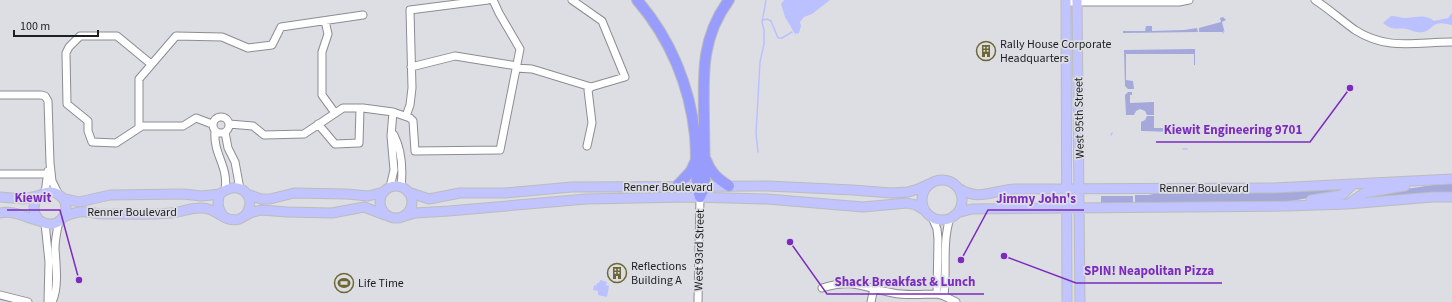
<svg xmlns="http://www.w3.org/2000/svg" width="1452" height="302" viewBox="0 0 1452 302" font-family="'Source Sans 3',sans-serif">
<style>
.green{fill:#a4a8da}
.water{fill:#bbc0ff}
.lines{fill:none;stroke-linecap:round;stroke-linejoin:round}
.stream{stroke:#bbc0ff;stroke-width:1.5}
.minor-casing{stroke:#8c8d93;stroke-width:9}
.major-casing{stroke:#bcbcbc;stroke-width:11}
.highway-casing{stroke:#bcbcbc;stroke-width:12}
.minor{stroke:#fff;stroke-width:7}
.major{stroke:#c1c4fe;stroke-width:9}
.highway{stroke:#989dfd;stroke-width:10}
.labels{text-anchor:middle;stroke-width:3.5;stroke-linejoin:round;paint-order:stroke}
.poi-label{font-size:12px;fill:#1e1f21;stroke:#dddee4;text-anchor:start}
.street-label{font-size:12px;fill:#1e1f21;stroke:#dddee4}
.leader{fill:none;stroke:#7b2cbf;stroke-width:1.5}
.callout-dot{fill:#7b2cbf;stroke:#dddee4;stroke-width:1.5}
.callout-label{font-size:13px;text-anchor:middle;font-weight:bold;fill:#7b2cbf;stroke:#dddee4;stroke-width:3.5;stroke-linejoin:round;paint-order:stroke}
</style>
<rect width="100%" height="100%" fill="#dddee4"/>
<path class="green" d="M1223,17l3,3 -4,2 2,8 -1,2h-24v-4l22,-6 -1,-4z
M1146,26h6v5l32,-1 13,-2 1,4 -75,1v-2h22z
M1195,49v16h-1v-11h-68v26l7,1 1,8h-6l-3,-3 -1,-36z
M1128,92h4v3h-2v8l24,-1v13h-7l-2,-4 -5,-2 -4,2 -2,4h-8l-1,-20z
M1147,116h7v12h20v4l-33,-1v-9l4,-2z
M1452,182v12l-84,4 -2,-1 8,-3z
M1333,189l5,1v3l-59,10 -144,1v-9h13l17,-3z
M1133,196v7h-32v-7z"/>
<path class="water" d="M784,0h46l-18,14 -8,3 -4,5 1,4 -2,7 -4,1 -10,-17 -4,-13z
M1452,13v12c-5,-1 -11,-3 -16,-1 -5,2 -6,7 -13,8 -6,1 -10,-1 -16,-3 -11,-2 -12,3 -24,-6l8,-7c5,0 10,2 14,2 10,0 20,-5 29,3l14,-3z
M600,280l7,2 -1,3 3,1 -2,11 -9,-2v-4l-5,-1 1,-5 2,1 1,-3h2z"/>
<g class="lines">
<path class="stream" d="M763,20l4,-1 4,2 7,17h4l10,-6
M1223,33l1,-2
M1111,135l1,-2
M1183,149h4
M758,152l-2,-19 1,-17 3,-54 4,-18v-14l-2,-8 4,-22"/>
<g class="minor-casing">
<path id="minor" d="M1315,0c14,9 26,20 40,30 33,21 61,12 97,12
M1066,2h113l10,-2
M325,21l3,13 -6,18v43l13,18
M151,64l-34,-28h-37l-11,11 -3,6 1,51 21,17v10l4,11 24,1 26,-17h41l13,-8 16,6
M411,67l44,-11 62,10
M516,68l16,1 59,18 34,-10 -23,-56 -30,-21
M0,95h41l4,1 3,5 2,62 2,18 7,14
M406,116l4,-11 2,-17 -2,-78 78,-10
M213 125a8 8 0 1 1 16 0a8 8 0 1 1-16 0Z
M229,124l24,2 11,9 40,-1 39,-26h20l30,4 17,6 3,3 2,30 85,-1 20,-101 -21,-36 -6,-13
M318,124l17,20 24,-1 1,-35
M139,128v-49l37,-43 46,1 26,11 24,-3 9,-18 82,-12
M215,131c-2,24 14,35 10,59
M225,132l3,16 7,14 5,27
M394,135c8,16 9,34 7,52
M587,146l5,-23 -4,-33 3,-3
M0,174h48
M390,187l4,-17 -3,-34 2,-24
M45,193l3,-22
M932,217l5,12 1,10 -1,55
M45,223l4,39 -1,40
M822,288c33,-10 41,0 71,5 14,3 30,1 44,1l7,2 12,6
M0,295l28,7
M944,296c3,-26 -2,-53 6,-78
M52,302c7,-13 4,-39 3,-53 0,-10 2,-19 4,-28
M698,302l2,-105
M871,302l3,-14"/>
</g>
<g class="major-casing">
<path id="major" d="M1066,0l1,302
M1077,0l3,302
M922 200a20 20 0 1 1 40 0a20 20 0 1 1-40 0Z
M380 202a16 16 0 1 1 32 0a16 16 0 1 1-32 0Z
M958,188c22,14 34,2 58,1l258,-1 178,-9
M408,192l21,7 31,-6h46l66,-6 196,-1 85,4 38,3 17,-1 10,-3 11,-5
M34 208a16 16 0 1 1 32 0a16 16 0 1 1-32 0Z
M247,194l14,5h9l24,-6 53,1 21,2 16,-4
M0,197l24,2 16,-4
M62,198l17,4 31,-7 73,-1 19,2 18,-2
M1311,200l31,-5 11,-11
M1350,203l14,-10 41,-7
M0,213c15,-3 26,5 40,8
M957,213l15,-4 315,-3 61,-2 85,-7h19
M245,216l5,-3 11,-3 26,2 45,1 32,-6 21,8
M405,216l10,-3 34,-2 137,-12 105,-2 76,2 96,8 44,-4 9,2 8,5
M63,217c8,-3 15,-6 23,-5 6,0 10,2 16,2 23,0 47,1 70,-1 10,-1 20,-6 30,-5 7,0 14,4 20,8 28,16 38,-24 15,-28 -7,-1 -12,2 -17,6 -4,9 -2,16 4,23"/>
</g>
<g class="highway-casing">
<path id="highway" d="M637,0c33,38 53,86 58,136 2,21 -1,42 5,61
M706,160c5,13 12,19 23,26
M676,187l15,-16 4,-9
M700,197l5,-11c0,-23 -1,-47 -1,-71 -1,-43 -2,-79 25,-115"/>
</g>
<use href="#minor" class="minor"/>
<use href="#major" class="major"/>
<use href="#highway" class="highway"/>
</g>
<defs>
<g id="building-ring" transform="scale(1)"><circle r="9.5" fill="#dddee4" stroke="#6f6733" stroke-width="1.5"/><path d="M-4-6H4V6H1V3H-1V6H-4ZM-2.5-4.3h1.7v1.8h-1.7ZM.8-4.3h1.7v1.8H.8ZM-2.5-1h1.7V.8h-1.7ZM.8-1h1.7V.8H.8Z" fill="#6f6733"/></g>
<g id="stadium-ring" transform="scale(1)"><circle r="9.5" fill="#dddee4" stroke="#6f6733" stroke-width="1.5"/><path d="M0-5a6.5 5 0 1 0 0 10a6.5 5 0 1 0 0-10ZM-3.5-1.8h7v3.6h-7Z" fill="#6f6733"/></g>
</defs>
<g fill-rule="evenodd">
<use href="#building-ring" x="986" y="51"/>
<use href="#building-ring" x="617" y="273"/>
<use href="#stadium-ring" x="344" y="283"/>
</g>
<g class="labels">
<g class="poi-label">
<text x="1000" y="48">Rally House Corporate<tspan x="1000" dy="14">Headquarters</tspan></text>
<text x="631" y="270">Reflections<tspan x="631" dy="14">Building A</tspan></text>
<text x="358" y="287">Life Time</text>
</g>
<g class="street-label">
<text transform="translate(1079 118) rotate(-91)" y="4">West 95th Street</text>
<text x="668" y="191">Renner Boulevard</text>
<text x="1204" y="192">Renner Boulevard</text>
<text x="132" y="216">Renner Boulevard</text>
<text transform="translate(699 250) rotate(-89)" y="4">West 93rd Street</text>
</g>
</g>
<path class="leader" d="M1350 88L1310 142H1156M79 280L60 210H7M961 260L988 210H1084M1004 256L1076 283H1222M790 242L827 294H984"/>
<g class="callout-dot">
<circle cx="1350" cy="88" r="4"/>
<circle cx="79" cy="280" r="4"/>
<circle cx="961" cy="260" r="4"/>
<circle cx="1004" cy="256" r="4"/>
<circle cx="790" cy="242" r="4"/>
</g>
<g class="callout-label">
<text x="1233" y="134">Kiewit Engineering 9701</text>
<text x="33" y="202">Kiewit</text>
<text x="1036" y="203">Jimmy John's</text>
<text x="1149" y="275">SPIN! Neapolitan Pizza</text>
<text x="905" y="286">Shack Breakfast &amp; Lunch</text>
</g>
<path d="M14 30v6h84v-6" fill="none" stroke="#1e1f21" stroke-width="2"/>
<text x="20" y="30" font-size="12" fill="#1e1f21" stroke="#dddee4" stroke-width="3" paint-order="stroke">100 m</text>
</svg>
